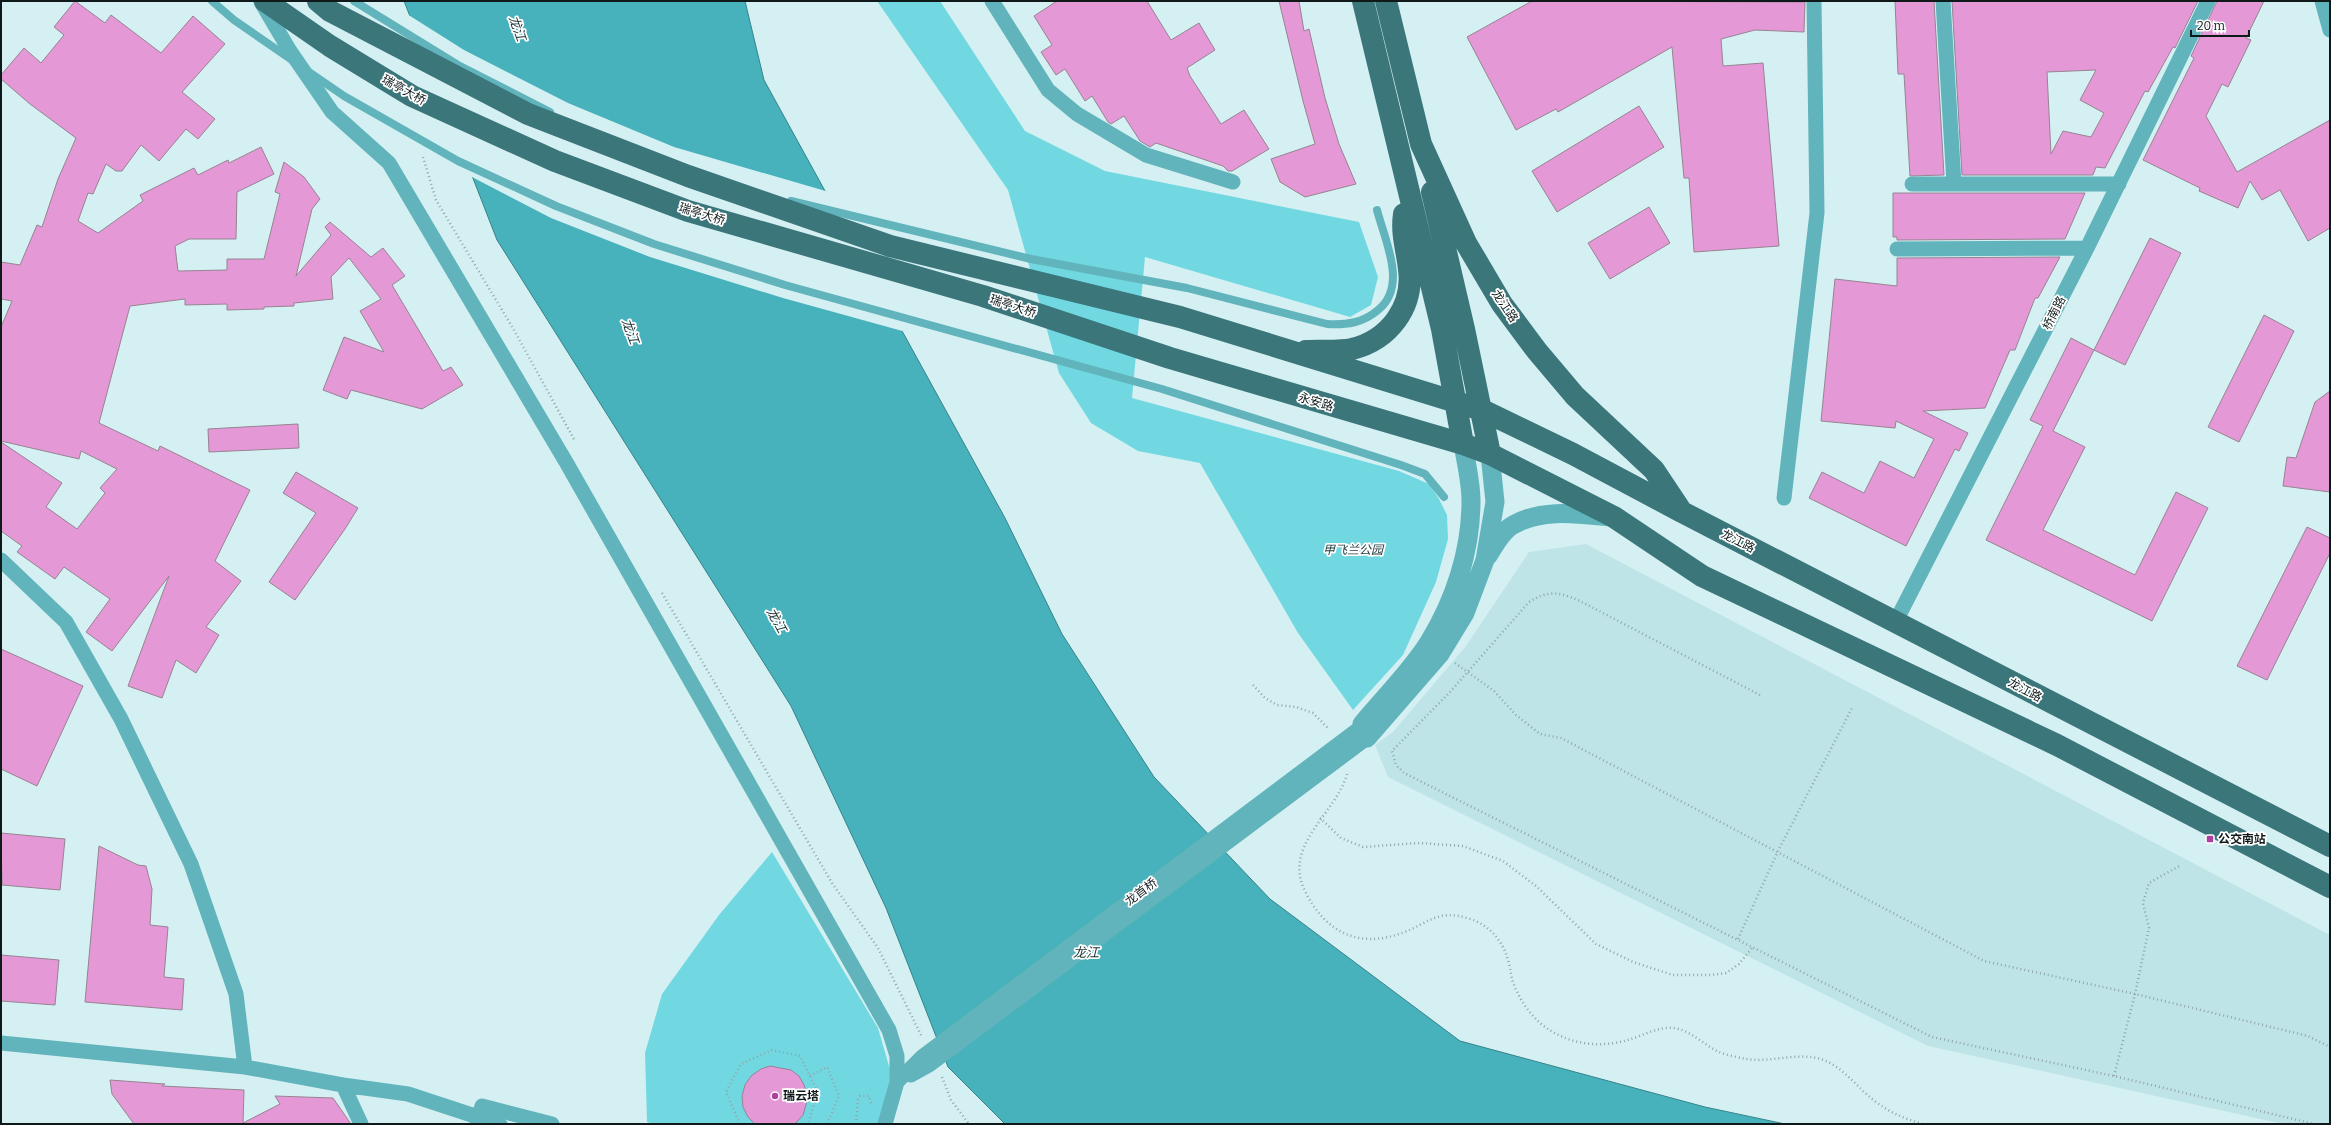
<svg xmlns="http://www.w3.org/2000/svg" width="2331" height="1125" viewBox="0 0 2331 1125" font-family="Bitter,'Noto Sans SC',serif">
<style>
.built{fill:#bfe4e7}
.green{fill:#71d8e1}
.water{fill:#47b2bb;stroke:#36848b}
.pier{fill:#d5f0f2}
.building{fill:#e498d6;stroke:#968492;fill-rule:evenodd}
.lines{fill:none;stroke-linecap:round;stroke-linejoin:round}
.path{stroke:#91a6a7;stroke-width:2.5;stroke-dasharray:1 3;stroke-linecap:butt}
.service{stroke:#61b4bb;stroke-width:8}
.pedestrian{stroke:#61b4bb;stroke-width:11}
.minor{stroke:#61b4bb;stroke-width:15}
.tertiary{stroke:#61b4bb;stroke-width:19}
.primary{stroke:#3b767b;stroke-width:22}
.poi-dot{fill:#ad409e;stroke:#fff;stroke-width:1.5}
.labels{text-anchor:middle;stroke-width:3.5;stroke-linejoin:round;paint-order:stroke}
.street-label{font-size:12px;fill:#10191a;stroke:#fff}
.park-label{font-size:12px;font-style:italic;fill:#243d3f;stroke:#fff}
.poi-label{font-size:12px;font-weight:bold;fill:#10191a;stroke:#fff;text-anchor:start}
.water-label{font-size:13px;font-style:italic;fill:#162e30;stroke:#fff}
</style>
<rect width="100%" height="100%" fill="#d5f0f2"/>
<path class="built" d="M1586,544l744,391v189h-47l-355,-78 -540,-269 -13,-32 18,-13 73,-86 63,-94z"/>
<path class="green" d="M877,1h63l85,130 80,40 254,51 19,55 -7,28 -21,12 -205,-60 -13,141 267,73 30,13 10,15 8,16 1,24 -12,43 -33,73 -50,55 -55,-77 -98,-170 -62,-12 -47,-28 -32,-50 -51,-183z
M772,852l106,176 13,45 -1,16 -10,35h-227l-6,-2 -2,-69 17,-59 57,-79z"/>
<path class="water" d="M404,1h341l19,79 241,438 57,116 92,143 116,122 190,142 245,66 80,17h-780l-57,-57 -62,-159 -95,-202 -294,-466z"/>
<path class="pier" d="M407,14l57,36 104,53 106,44 155,45 77,140 -123,-34 -133,-41 -99,-39 -81,-42z"/>
<path class="building" d="M75,1l30,22 6,-8 50,38 32,-37 32,28 -43,48 33,27 -17,20 -12,-10 -27,32 -18,-16 -19,26h-6l-10,-7 -13,30 -5,-1 -10,28 20,12 45,-32 -3,-6 54,-27 4,7 30,-15 1,3 32,-16 13,27 -37,18 -1,47h-47l-14,7 3,25 49,-1v-11h37l16,-65 -5,-2 9,-30 20,15 16,22 -8,10 -16,67 35,-41 -6,-8 5,-5 41,35 12,-9 22,28 -13,9 51,86 8,-4 12,18 -41,24 -71,-19 -4,9 -24,-9 21,-53 40,15 -24,-41 21,-12 -32,-41 -18,19 2,22 -39,4v3l-30,1v2l-37,1v-6l-42,1v-6l-55,7 -31,117 59,28 2,-5 90,44 -35,71 26,20 -35,46 13,8 -23,38 -20,-13 -14,38 -34,-12 41,-110 -57,75 -26,-19 24,-33 -46,-32 -9,12 -38,-27 5,-6 -21,-15v-89l61,41 -16,24 31,22 28,-36 -5,-5 17,-19 -36,-18 -2,8 -78,-18v-114l11,-26 -11,-2v-37l19,3 17,-40 5,2 16,-48 18,-41 -46,-34 -29,-25v-4l23,-27 17,15 23,-28 -10,-8z
M1057,1h90l24,39 28,-17 16,27 -28,18 3,8 31,48 23,-14 25,39 -37,22h-4l-5,-5 -67,-23 -6,4 -10,-6 -16,-25 -13,8 -3,-2 -16,-26 -7,5 -20,-32 -9,6 -15,-23 11,-7 -18,-29z
M1279,1h20l5,30 5,-2 16,69 14,46 17,40 -51,13 -25,-15 -9,-23 44,-15 -12,-43z
M1532,1l273,1 -1,30 -49,-2 -34,9 2,27 40,-3 16,183 -85,6 -5,-74h-5l-12,-131 -114,65 -2,-3 -40,21 -49,-93z
M1895,1h39l10,174 -34,1 -6,-102h-6z
M1952,1h246l-23,47 -2,-1 -25,45 -3,-1 -40,77 -9,-1 -3,8h-131zM2096,70l-16,30 24,13 -13,24 -28,-6 -12,23 -4,-82z
M2217,1h47l-18,37 5,2 -23,47 -6,-3 -16,32 31,56 93,-52v108l-22,13 -28,-51 -18,10 -12,-19 -12,27 -39,-17 1,-3 -57,-28 51,-102 -3,-2z
M1639,106l25,41 -107,65 -25,-41z
M1893,193h192l-20,46 -168,1v-3h-4z
M1649,207l21,36 -60,36 -22,-36z
M2150,238l31,15 -56,112 -31,-15z
M2060,257l-22,41h-3l-20,52h-5l-25,58 -62,3 45,22 -9,18 -4,-2 -49,97 -97,-48 13,-26 42,21 16,-32 34,17 20,-39 -38,-18 -1,7 -74,-7 14,-142 62,7v-28z
M2264,315l30,16 -55,111 -31,-15z
M2071,338l23,12 -41,81 32,16 -42,83 92,45 41,-83 32,16 -56,113 -166,-81 57,-114 -13,-6z
M2330,391v101l-47,-6 4,-29 9,1 19,-56z
M298,424l1,24 -90,4 -1,-23z
M296,472l62,36 -13,21 -50,71 -26,-18 47,-69 -33,-20z
M2307,527l23,11v15l-63,127 -30,-14z
M1,649l82,37 -46,100 -36,-17z
M1,833l64,6 -5,51 -58,-5z
M99,846l39,19 8,1 6,23 -2,36 18,2 -4,50 20,2 -2,31 -97,-8z
M1,955l58,5 -4,45 -54,-4z
M770,1066l21,4 8,6 5,9 3,10 -1,10 -3,10 -8,9h-40l-7,-7 -5,-10 -1,-11 3,-11 6,-9 10,-7z
M110,1080l55,4 -3,2 82,4 -1,33 37,-19 -5,-8 58,2 18,26h-217l-22,-30z"/>
<g class="lines">
<path class="path" d="M423,157l13,43 78,130 61,111
M662,593l170,290 46,65 44,89
M1455,663l39,28 22,24 24,19 21,4 423,223 151,33 173,42 22,11
M1253,685l12,13 12,7 19,2 17,6 16,16
M1760,695l-182,-95c-20,-8 -29,-10 -49,2l-79,90 -58,59 4,14 8,8 528,264 182,39 200,48
M1347,774c-11,40 -65,71 -42,117 20,41 53,58 97,42 25,-9 35,-24 65,-15 22,6 37,23 42,46 2,7 2,14 5,21 10,24 25,42 49,52 20,9 45,9 65,3 14,-4 31,-14 46,-12 16,2 29,16 43,23 8,4 20,6 29,8 24,4 51,-7 75,0 23,8 36,29 55,43 15,11 29,17 47,22
M1320,818l21,20 22,9 55,-4 45,3 40,15 33,25 60,58 37,18 40,13h38l15,-2 13,-9 13,-16
M1738,939l40,-88 75,-145
M810,1076l17,-9 12,29 -12,28
M2114,1076l21,-82 14,-66 -6,-25 6,-20 30,-17
M942,1077l9,23 18,24
M740,1124l-14,-32 15,-28 31,-14 28,6 18,36 -10,32
M856,1124l2,-24 2,-4h9l3,10"/>
<path class="service" d="M212,1l22,19 58,40
M354,1l104,64 92,47
M309,72l35,24 114,65 98,45 98,38 131,41 377,104 239,76 24,9 19,23
M791,201l240,58 156,29 140,36c20,1 36,-1 51,-14 30,-24 7,-69 -1,-100"/>
<path class="pedestrian" d="M478,1117l24,7"/>
<path class="minor" d="M992,1l56,89 29,24 69,41 87,27
M1943,1l11,183
M2322,1l8,29
M261,2l29,49 42,61 57,51 177,299 323,568 8,26v26l-12,42
M1912,184h207
M1897,249l190,-1
M1784,498l33,-285 -3,-212
M1,560l65,62 55,97 70,145 45,130 9,73 98,18 65,9 70,23
M1895,623l192,-375 121,-247
M1,1043l244,24
M911,1075l18,-10 438,-327
M897,1082l25,-25 438,-329
M343,1085l18,39
M477,1124l5,-18 70,18"/>
<path class="tertiary" d="M1488,556c7,-11 14,-25 25,-31 29,-17 66,-11 97,-8
M1362,724c22,-27 49,-53 67,-82 26,-42 42,-92 42,-141 0,-19 -5,-39 -8,-57
M1367,738l73,-84 25,-41 20,-53 10,-58 -5,-48"/>
<path class="primary" d="M265,1l65,45 82,50 143,65 133,50 295,85 187,62 293,86 27,10 124,63 88,59 355,169 273,142
M318,1l12,10 198,103 160,62 202,70 290,71 302,93 91,44 109,58
M1363,1l79,328 21,115
M1386,1l35,143 45,99 36,61 35,47 38,45 79,74 28,42 648,334
M1432,192l32,137 26,125
M1306,351c15,-1 32,1 46,-2 37,-9 62,-42 57,-80 -2,-19 -8,-35 -5,-55"/>
</g>
<g class="poi-dot">
<rect x="2206" y="835" width="8" height="8" rx="2"/>
<circle cx="775" cy="1096" r="4"/>
</g>
<g class="labels">
<g class="street-label">
<text transform="translate(404 90) rotate(29)" y="4">瑞亭大桥</text>
<text transform="translate(702 214) rotate(17)" y="4">瑞亭大桥</text>
<text transform="translate(1013 306) rotate(18)" y="4">瑞亭大桥</text>
<text transform="translate(1505 306) rotate(56)" y="4">龙江路</text>
<text transform="translate(2054 313) rotate(-63)" y="4">桥南路</text>
<text transform="translate(1316 402) rotate(17)" y="4">永安路</text>
<text transform="translate(1738 541) rotate(27)" y="4">龙江路</text>
<text transform="translate(2025 690) rotate(28)" y="4">龙江路</text>
<text transform="translate(1141 892) rotate(-37)" y="4">龙首桥</text>
</g>
<g class="park-label">
<text x="1353" y="554">甲飞兰公园</text>
</g>
<g class="poi-label">
<text x="2218" y="843">公交南站</text>
<text x="783" y="1100">瑞云塔</text>
</g>
<g class="water-label">
<text transform="translate(518 28) rotate(70)" y="5">龙江</text>
<text transform="translate(631 331) rotate(70)" y="5">龙江</text>
<text transform="translate(777 620) rotate(61)" y="5">龙江</text>
<text x="1086" y="957">龙江</text>
</g>
</g>
<rect width="2331" height="1125" fill="none" stroke="#10191a" stroke-width="4"/>
<path d="M2191 30v6h58v-6" fill="none" stroke="#10191a" stroke-width="2"/>
<text x="2197" y="30" font-size="12" fill="#10191a" stroke="#ffffff" stroke-width="3" paint-order="stroke">20 m</text>
</svg>
